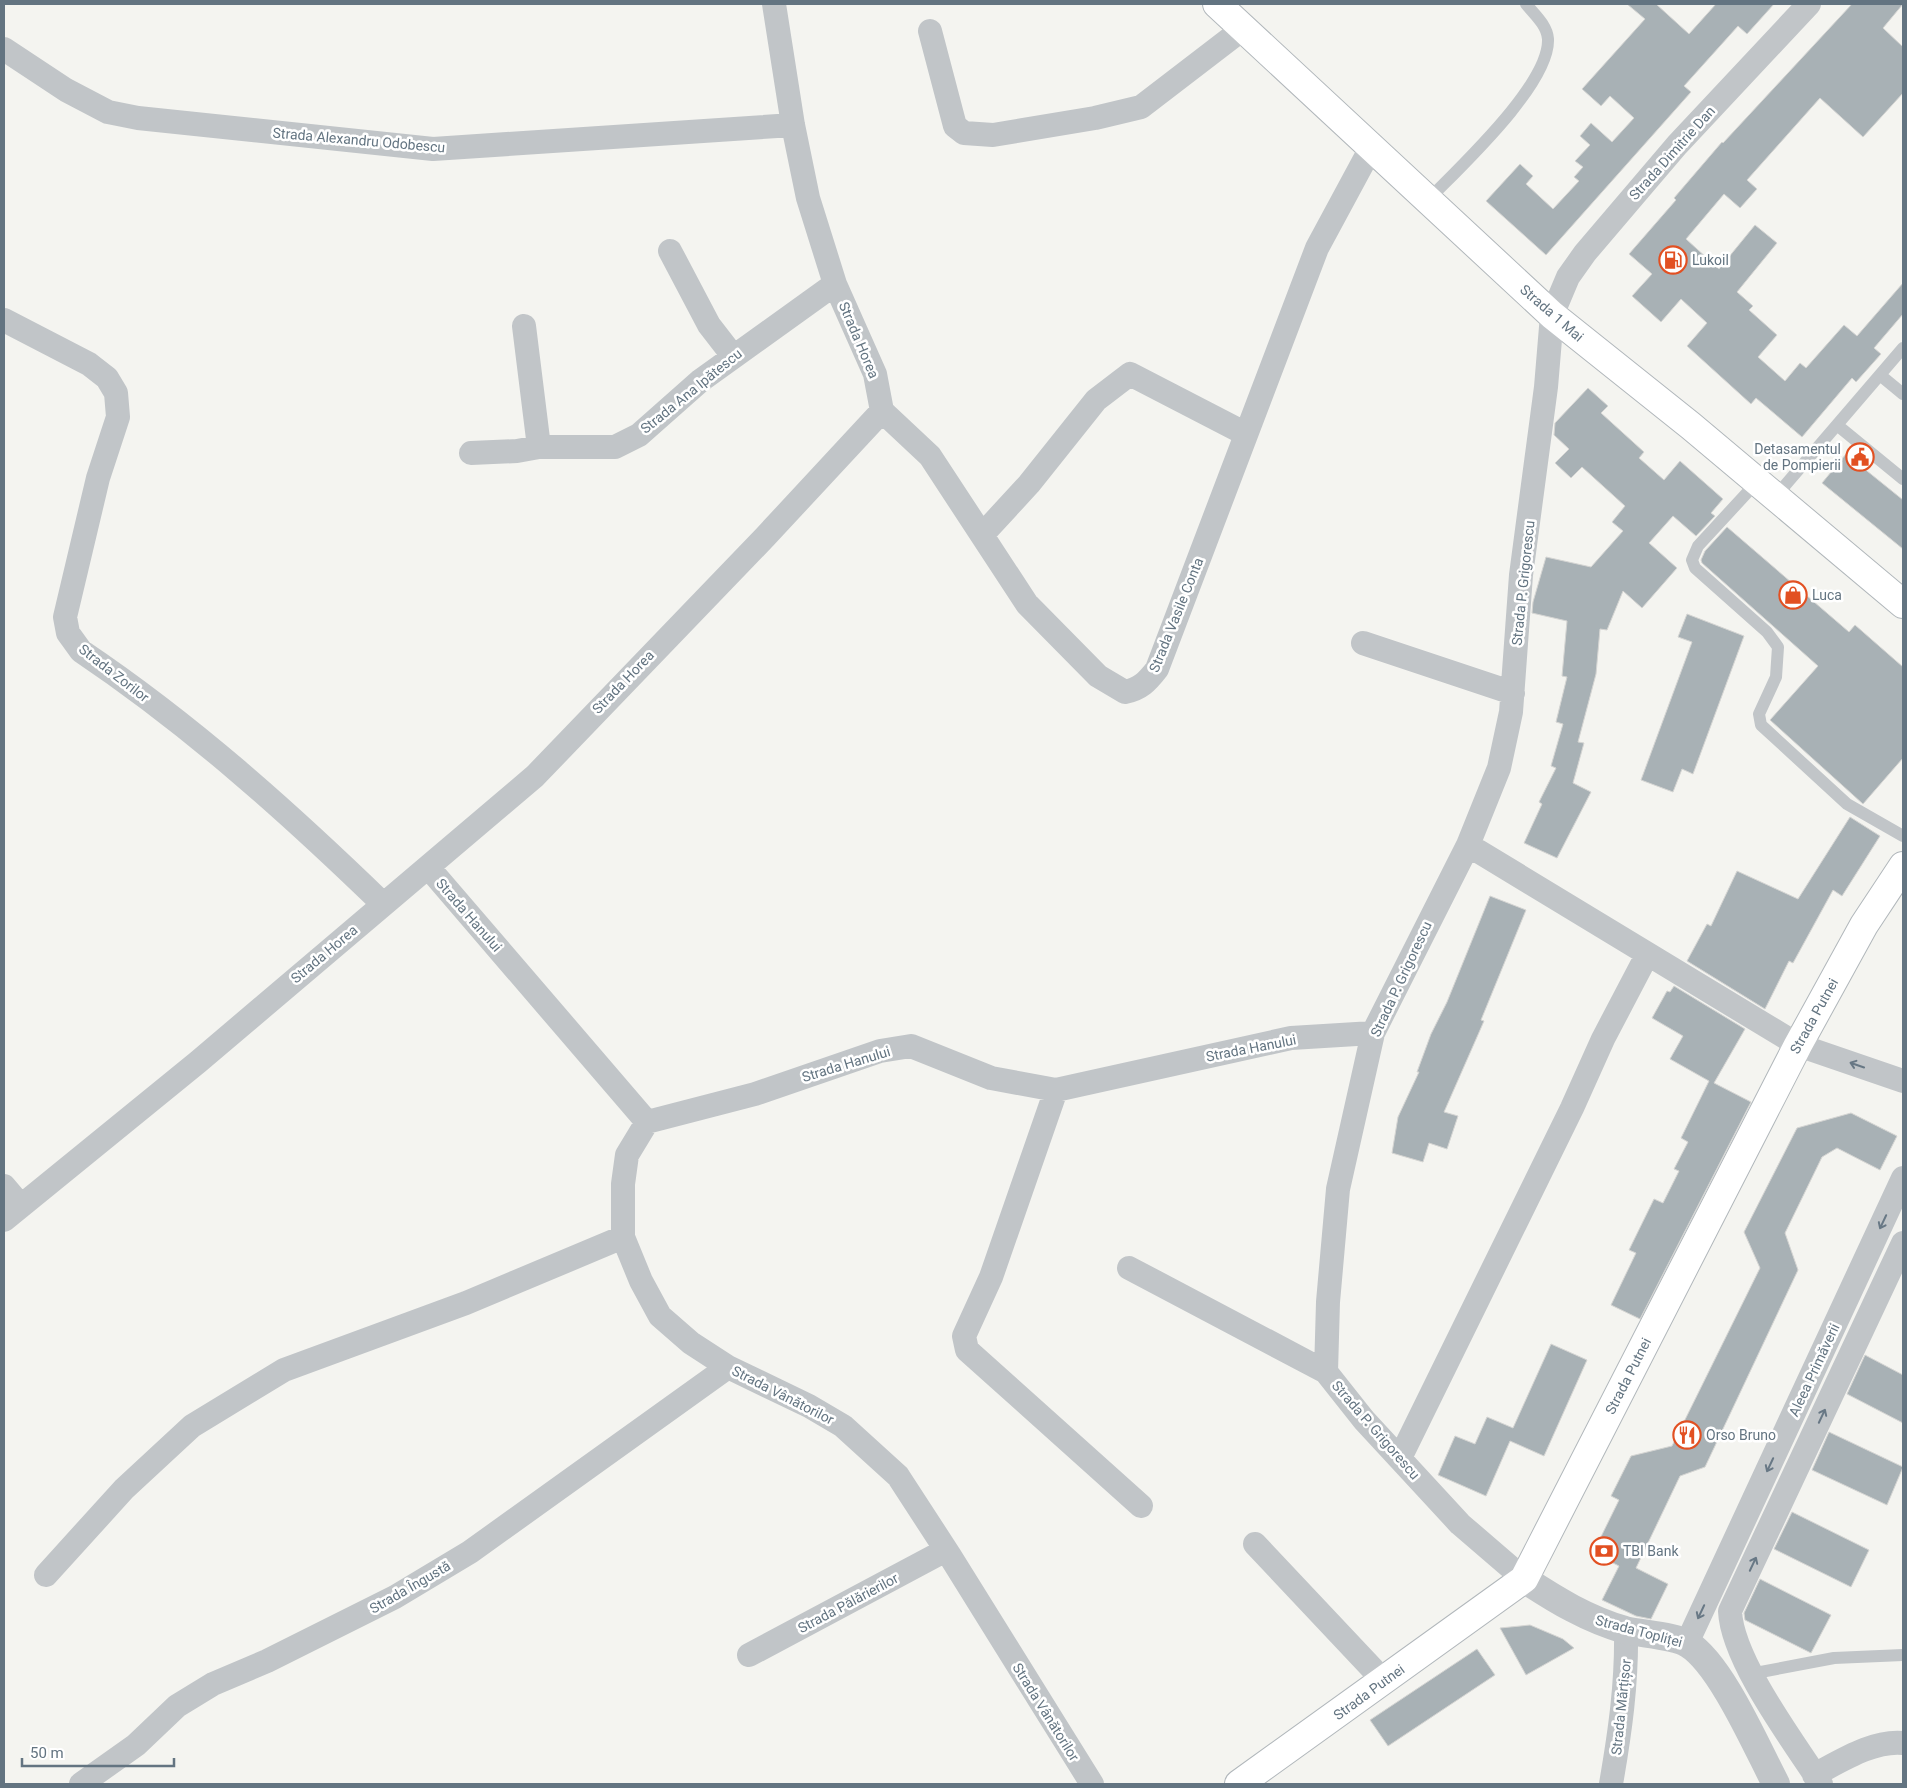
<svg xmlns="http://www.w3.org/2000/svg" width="1907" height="1788" viewBox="0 0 1907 1788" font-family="Roboto,sans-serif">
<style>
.building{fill:#a8b1b5;stroke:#d5d5d3}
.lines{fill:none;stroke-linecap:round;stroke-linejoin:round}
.secondary-casing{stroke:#b1b7bb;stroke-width:30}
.service{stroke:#c1c5c8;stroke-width:12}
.minor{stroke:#c1c5c8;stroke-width:24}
.tertiary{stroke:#c1c5c8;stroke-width:28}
.secondary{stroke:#fff;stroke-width:28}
.oneway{stroke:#687885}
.labels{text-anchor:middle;stroke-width:5;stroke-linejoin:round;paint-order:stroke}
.street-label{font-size:14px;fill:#637481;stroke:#fff}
.poi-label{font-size:14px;fill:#637481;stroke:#fff;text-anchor:start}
</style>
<rect width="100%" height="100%" fill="#f4f4f0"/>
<path class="building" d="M1627,4h29l33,30 27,-30h58l-27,30 -9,-8 -54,60 7,6 -145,163 -60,-54 34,-37 13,12 -7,8 27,25 26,-28 -5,-4 9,-10 -8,-6 15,-16 -10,-9 11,-13 21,19 22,-24 -24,-22 -9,10 -19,-17 63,-70z
M1852,4h51l-20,24 20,19v46l-40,44 -43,-39 -73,82 10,9 -17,19 -16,-14 -38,45 33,30 36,-44 22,18 -40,49 16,14 -4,4 28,25 -19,22 27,24 15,-18 6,5 38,-43 13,11 46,-53v31l-29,34 7,6 -25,28 -4,-4 -50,59 -46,-39 -5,6 -64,-58 20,-23 -26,-24 -20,23 -29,-26 20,-22 -23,-20 47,-54 -2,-2 48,-56 1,1z
M1588,388l20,18 -7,7 43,39 -5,6 25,22 16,-19 43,38 -12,14 4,3 -19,20 -23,-20 -24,27 28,25 -35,40 -19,-17 -16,39 -7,-1 -4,45 -18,68 6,1 -11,40 18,9 -34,66 -33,-15 18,-39 -3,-2 17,-34 -5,-2 12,-42 -7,-2 11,-45 -5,-1 5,-55 -35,-8 1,-11 13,-45 45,10 32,-36 -11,-9 13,-16 -43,-39 -11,11 -16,-15 14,-14 -15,-14 1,-12z
M1846,454l57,46v49l-81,-66z
M1727,527l122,105 6,-7 48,42v91l-40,46 -93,-84 48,-54 -116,-103 -1,-3 4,-9z
M1687,614l57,22 -51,138 -11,-5 -9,23 -32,-12 51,-138 -14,-5z
M1850,817l30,19 -38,60 -9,-6 -40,73 -4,-2 -24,48 -78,-48 20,-37 4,2 26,-55 61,28z
M1490,896l36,14 -45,110 3,1 -40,91 14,4 -11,33 -18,-6 -6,19 -31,-9 6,-36 21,-45h-2l14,-38 16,-32z
M1674,986l71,43 -31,54 37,19 -111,217 -29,-14 25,-52 -7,-3 25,-51 9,4 16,-32 -5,-2 14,-27 -7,-4 28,-57 -39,-22 13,-23 -31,-18 15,-27 3,1z
M1851,1113l46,23 -17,34 -43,-22 -15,9 -37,76 13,37 -93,197 -25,9 -44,92 32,16 -17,35 -15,-3 -34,-16 17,-34 -26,-13 26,-53 -8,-4 20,-40 41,-10 88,-178 -16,-36 53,-104z
M1551,1344l36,16 -43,96 -34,-15 -24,55 -48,-21 17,-39 20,8 12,-27 26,11z
M1865,1355l38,20v48l-56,-29z
M1829,1432l74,35 -16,38 -75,-35z
M1792,1512l77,38 -18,37 -77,-38z
M1760,1579l71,36 -20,38 -66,-33 -1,-7z
M1530,1625l33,14 11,9 -48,27 -26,-47z
M1477,1649l18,26 -107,71 -18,-26z"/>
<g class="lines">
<g class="secondary-casing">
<path id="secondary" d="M1217,4l335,311 139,111 212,178
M1239,1784l285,-205 274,-534 66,-120 39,-59"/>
</g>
<path class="service" d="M1429,199c31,-32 121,-115 119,-160 -1,-14 -14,-25 -22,-35
M1880,375l23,19
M1837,425l66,54
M1757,482l-59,64 -6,14 3,8 72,64 11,15 -2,30 -17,37 2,11 86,79 56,32
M1775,497l128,-149
M1750,1674l84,-16 69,-3"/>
<path class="minor" d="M930,31l25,95 9,7 29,2 102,-17 46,-11 103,-79
M4,49l62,41 42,22 30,6 295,31 360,-24
M670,251l39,74 24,31
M4,320l85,44 18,14 9,15 2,24 -20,61 -33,139 3,16 13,18c110,74 207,161 302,253
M524,326l15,121
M882,411l48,45 97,148 71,72 27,16c15,-3 22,-10 32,-23l160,-421 55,-102
M471,453l46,-2 22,-4h76l24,-12 61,-54 135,-97
M983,534l46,-50 67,-84 34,-26 116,60
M1363,643l150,50
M1468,845l330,200 105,36
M428,867l219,255 108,-28 125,-43 31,-5 80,32 65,12 235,-52 82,-5
M1056,1090l-65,187 -27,59 3,14 174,156
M647,1122l-20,33 -4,29v53l18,44 19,35 31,27 37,24 81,39 34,20 55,50 52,80 142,228
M4,1186l17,20
M4,1220l194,-158 337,-286 230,-239 117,-126 -7,-37 -40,-90 -27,-86 -15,-73 -19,-121
M1129,1268l197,104
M1400,1458l172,-350 31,-69 44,-84
M1255,1544l129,137
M46,1575l78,-86 68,-63 92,-56 182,-67 157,-66
M1524,1579l-64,-55 -96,-104 -38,-48 2,-70 10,-113 35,-156 95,-188 31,-77 12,-56 10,-137 25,-188 6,-72 16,-38 17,-24 92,-108 132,-141
M1687,1643l216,-465
M749,1655l197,-105
M1814,1775c27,-14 59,-35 89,-32
M81,1784l55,-39 41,-39 36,-22 54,-23 128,-64 75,-45 258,-185
M1611,1784c9,-52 16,-101 15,-154
M1821,1784c-28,-43 -89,-124 -91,-173l173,-368"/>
<path class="tertiary" d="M1524,1579c32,21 63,40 101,51 16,4 51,6 63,14 33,20 69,104 88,140"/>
<use href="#secondary" class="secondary"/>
</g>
<defs><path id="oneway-shaft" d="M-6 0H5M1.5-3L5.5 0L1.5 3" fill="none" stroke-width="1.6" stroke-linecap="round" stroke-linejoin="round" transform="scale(1.25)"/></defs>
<g class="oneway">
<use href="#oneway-shaft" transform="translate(1857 1065) rotate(-161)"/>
<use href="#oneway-shaft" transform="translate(1883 1222) rotate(115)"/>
<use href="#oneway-shaft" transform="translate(1822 1416) rotate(-65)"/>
<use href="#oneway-shaft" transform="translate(1770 1465) rotate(115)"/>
<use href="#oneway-shaft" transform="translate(1753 1564) rotate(-65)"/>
<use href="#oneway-shaft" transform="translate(1701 1612) rotate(115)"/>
</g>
<defs>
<g id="fuel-ring" transform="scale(1.4375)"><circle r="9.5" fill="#fff" stroke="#e25022" stroke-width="1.5"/><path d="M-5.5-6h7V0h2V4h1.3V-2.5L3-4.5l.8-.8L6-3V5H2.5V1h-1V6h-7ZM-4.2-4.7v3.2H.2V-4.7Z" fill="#e25022"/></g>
<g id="civic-ring" transform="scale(1.4375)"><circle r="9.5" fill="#fff" stroke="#e25022" stroke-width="1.5"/><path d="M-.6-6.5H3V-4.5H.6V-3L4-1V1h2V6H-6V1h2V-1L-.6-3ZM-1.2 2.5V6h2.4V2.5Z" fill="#e25022"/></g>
<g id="shop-ring" transform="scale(1.4375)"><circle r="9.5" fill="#fff" stroke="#e25022" stroke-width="1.5"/><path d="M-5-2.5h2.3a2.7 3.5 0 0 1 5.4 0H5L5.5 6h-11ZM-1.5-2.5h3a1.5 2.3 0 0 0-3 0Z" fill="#e25022"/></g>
<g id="restaurant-ring" transform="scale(1.4375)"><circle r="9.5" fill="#fff" stroke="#e25022" stroke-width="1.5"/><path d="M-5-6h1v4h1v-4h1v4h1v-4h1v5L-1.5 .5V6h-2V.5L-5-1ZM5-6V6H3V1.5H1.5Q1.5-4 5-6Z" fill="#e25022"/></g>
<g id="bank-ring" transform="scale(1.4375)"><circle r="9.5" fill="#fff" stroke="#e25022" stroke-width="1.5"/><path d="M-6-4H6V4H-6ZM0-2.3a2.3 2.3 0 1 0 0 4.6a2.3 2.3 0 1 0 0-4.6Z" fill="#e25022"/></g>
</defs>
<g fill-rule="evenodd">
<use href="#fuel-ring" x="1673" y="260"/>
<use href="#civic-ring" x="1860" y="457"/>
<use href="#shop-ring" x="1793" y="595"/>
<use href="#restaurant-ring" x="1687" y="1435"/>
<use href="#bank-ring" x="1604" y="1551"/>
</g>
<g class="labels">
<g class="street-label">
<text transform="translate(359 140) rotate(5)" y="5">Strada Alexandru Odobescu</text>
<text transform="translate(1672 153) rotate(-48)" y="5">Strada Dimitrie Dan</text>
<text transform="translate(1552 313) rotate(41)" y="5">Strada 1 Mai</text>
<text transform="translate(859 340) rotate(67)" y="5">Strada Horea</text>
<text transform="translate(691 391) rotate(-39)" y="5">Strada Ana Ipătescu</text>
<text transform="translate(1523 583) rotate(-84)" y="5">Strada P. Grigorescu</text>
<text transform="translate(1176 615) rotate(-68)" y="5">Strada Vasile Conta</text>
<text transform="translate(114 673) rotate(38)" y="5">Strada Zorilor</text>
<text transform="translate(623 682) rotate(-46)" y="5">Strada Horea</text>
<text transform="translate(469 915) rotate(49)" y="5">Strada Hanului</text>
<text transform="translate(324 954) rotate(-40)" y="5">Strada Horea</text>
<text transform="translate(1401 979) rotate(-65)" y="5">Strada P. Grigorescu</text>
<text transform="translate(1814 1016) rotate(-61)" y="5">Strada Putnei</text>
<text transform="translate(1251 1048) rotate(-11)" y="5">Strada Hanului</text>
<text transform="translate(846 1064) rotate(-17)" y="5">Strada Hanului</text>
<text transform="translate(1814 1370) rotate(-65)" y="5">Aleea Primăverii</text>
<text transform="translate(1628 1376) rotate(-63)" y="5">Strada Putnei</text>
<text transform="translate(783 1395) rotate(27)" y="5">Strada Vânătorilor</text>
<text transform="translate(1376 1430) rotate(49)" y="5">Strada P. Grigorescu</text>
<text transform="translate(410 1587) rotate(-30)" y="5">Strada Îngustă</text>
<text transform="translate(848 1603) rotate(-28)" y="5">Strada Pălărierilor</text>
<text transform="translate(1639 1631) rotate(15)" y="5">Strada Topliței</text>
<text transform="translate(1369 1692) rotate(-36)" y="5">Strada Putnei</text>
<text transform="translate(1621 1707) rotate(-84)" y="5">Strada Mărțișor</text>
<text transform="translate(1046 1712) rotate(58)" y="5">Strada Vânătorilor</text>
</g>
<g class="poi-label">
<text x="1692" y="265">Lukoil</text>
<text x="1841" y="454" text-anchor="end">Detasamentul<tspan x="1841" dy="16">de Pompierii</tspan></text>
<text x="1812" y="600">Luca</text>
<text x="1706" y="1440">Orso Bruno</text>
<text x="1623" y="1556">TBI Bank</text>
</g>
</g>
<rect width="1907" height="1788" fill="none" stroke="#637481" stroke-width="10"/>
<path d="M22 1758v8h152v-8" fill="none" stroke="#637481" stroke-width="2.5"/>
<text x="30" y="1758" font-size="15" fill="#637481" stroke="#ffffff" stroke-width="4" paint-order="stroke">50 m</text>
</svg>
